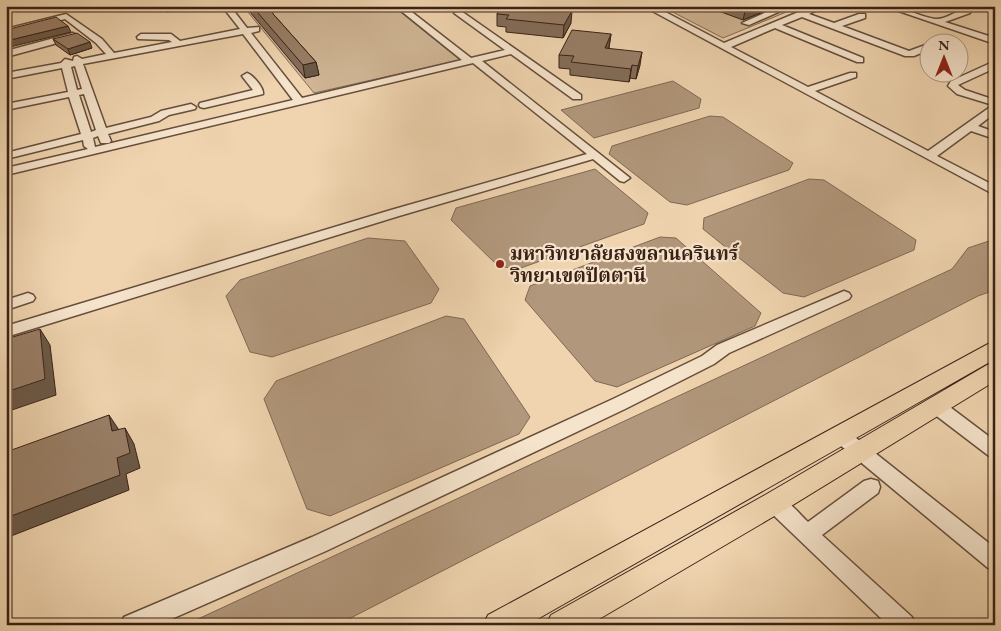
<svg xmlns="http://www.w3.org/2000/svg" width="1001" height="631" viewBox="0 0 1001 631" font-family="'EB Garamond','Noto Serif Thai',serif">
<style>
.green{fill:#d0b695;stroke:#846c56}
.water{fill:#b1977b;stroke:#816853}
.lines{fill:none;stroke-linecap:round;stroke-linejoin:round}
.minor-casing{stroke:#664e3c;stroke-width:3}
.major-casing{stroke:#392116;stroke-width:2}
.minor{fill:#f5e3cb;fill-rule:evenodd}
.major{fill:#efd4af;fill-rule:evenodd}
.wall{fill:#836c58;stroke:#392116}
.shaded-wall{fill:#6a5847;stroke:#392116}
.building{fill:#987e66;stroke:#392116}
.poi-dot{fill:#8f2418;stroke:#f5e3cb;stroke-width:2}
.labels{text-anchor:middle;stroke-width:4.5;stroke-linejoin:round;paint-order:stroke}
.poi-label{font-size:19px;font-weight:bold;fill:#392116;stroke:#f5e3cb;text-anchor:start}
</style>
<rect width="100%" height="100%" fill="#efd4af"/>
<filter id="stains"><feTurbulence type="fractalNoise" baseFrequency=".004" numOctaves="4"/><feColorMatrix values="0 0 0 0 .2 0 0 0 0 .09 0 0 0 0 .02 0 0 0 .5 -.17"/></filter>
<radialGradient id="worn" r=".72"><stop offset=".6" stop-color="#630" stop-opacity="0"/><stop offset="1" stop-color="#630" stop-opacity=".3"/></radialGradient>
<path class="green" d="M243,6h150l67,54 -146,33z
M661,6h140l-78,32z"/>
<path class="water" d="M673,81l28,18 -2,9 -105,30 -33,-28z
M710,116l13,1 70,46 -4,7 -102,35 -17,-3 -61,-48 3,-8z
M595,169l53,44 -4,11 -126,45 -20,-3 -47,-46 5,-12z
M809,179l15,1 92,60 -2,10 -110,47 -21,-4 -80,-64 1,-11z
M660,237l16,1 85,75 -6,13 -138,61 -22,-6 -70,-81 5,-14z
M368,238l37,3 34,48 -8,14 -159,54 -22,-5 -24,-56 14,-16z
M995,239v51l-17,6 -641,329h-152l767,-356 16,-21z
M446,316l18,3 66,98 -11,17 -189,82 -23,-7 -43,-110 12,-18z"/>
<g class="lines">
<g class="minor-casing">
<path id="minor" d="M172,6h18l-23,5v-4z
M222,6h8l17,22 12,-1v4l-8,2 51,65 160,-38 -67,-54h9l67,52 34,-8 -51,-37 7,-2 120,84v4h-8l-62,-45 -29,7 148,117 -6,4 -4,-1 -27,-22 -194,57 -393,121v-11l385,-116 196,-56 -114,-91 -467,112v-7l82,-19 -4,-3 -1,-6 -77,19v-6l75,-19 -12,-37 -63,13v-6l62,-12 -6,-24 -56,11v-6l55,-10 4,-4 8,2 1,-4 3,-1 5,3 24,-5 -10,-11 -31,-24 -59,16v-6l60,-15 36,25 12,14 58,-11 -3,-2 -31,-1 -1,-2 4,-3h30l9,7 60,-12zM243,34l50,66 -198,47 -2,-9 5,-2 3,7h8l2,-2 -3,-7 51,-13 10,-6 26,-6 1,-2 -5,-3 -30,7 -10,6 -45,11 -23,-64zM75,66l7,23 -5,1 -6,-23zM84,94l12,36 -5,2 -12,-37z
M643,6h11l70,37 89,-37h12l-16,8 25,9 25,-9h6v4l-23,8 67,25 19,-7v6l-14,6h-9l-103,-39 -20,8 81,33v4h-6l-82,-34 -44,19 77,40 42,-14h6v4l-41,14 113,60 65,-46 -36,-11 -9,-8 3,-5 44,-20v7l-37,17 7,5 30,10v13l-17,13 17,6v7l-24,-8 -34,25 58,30v9z
M780,6h12l-43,19 -7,-2z
M884,6c19,0 33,10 51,13 12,1 23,-11 35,-10v4l-25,9 50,16v6z
M73,33l4,3 -1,2 -70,19v-6z
M247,73c6,2 17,15 16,21l-59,14 -4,-1 -1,-2 1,-2 53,-13 -11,-14z
M844,291l5,2 2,3 -2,3 -120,54 -15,11 -89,45 -299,142 -168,74h-37l3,-8 188,-80 301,-138 89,-43 15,-11z
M28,293l5,2 2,3 -2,3 -27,9v-10z
M936,399l6,2 53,40v17l-6,-2 -59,-45 -3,-5 3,-5z
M840,428l6,2 149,118v22l-7,-2 -154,-128 -3,-5 3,-5z
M871,479l7,2 2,6 -2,6 -56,42 90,82 3,8h-27l-121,-116 -3,-6 3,-6c16,-6 30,15 41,25l56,-41z"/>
</g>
<g class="major-casing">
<path id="major" d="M995,342v17l-468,266h-44l5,-10 500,-271z
M995,363v18l-212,130 -194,114h-43l5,-10 214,-120 222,-130z"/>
</g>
<use href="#minor" class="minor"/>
<use href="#major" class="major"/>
</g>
<path class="wall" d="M245,6h21l50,56 3,13 -14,3z
M502,6h44v3l25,14 -8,15 -57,-6v-5l-9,-1v-12z
M714,6h63l-34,14 -30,-11z
M611,34l-2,14 31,17 -4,14 -6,-1 -1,4 -59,-7v-6l-11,-1v-13z
M53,39l39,9 -22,7 -14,-10z"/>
<path class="shaded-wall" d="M540,6h6v2h-7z
M749,6h28l-34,14 3,-13z
M572,11l-1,12 -8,15 1,-13z
M68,26l3,6 -65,16v-7z
M611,34l-2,13 -5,14 1,-13z
M90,42l2,6 -22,7 -2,-6z
M642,52l-2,13 -4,14 2,-13z
M316,62l3,13 -14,3 -2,-13z
M632,65l-2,13 -1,4 2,-13z
M40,329l10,16 6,50 -50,17v-20z
M109,415l10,15 -7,1z
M125,428l9,16 6,24 -14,6 3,16 -123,48v-20l111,-60z"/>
<path class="building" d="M252,6h14l50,56 -13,3z
M502,6h38l-1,2 33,3 -8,14 -58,-6 3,-4 -12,-1z
M56,17l12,9 -62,15v-11z
M572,30l39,4 -6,14 37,4 -4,14 -6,-1 -1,4 -60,-7 3,-6 -15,-1z
M77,33l13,9 -22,7 -15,-10z
M40,329l5,50 -39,13v-53z
M109,415l3,16 13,-3 5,25 -13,5 3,17 -114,43v-66z"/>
<circle class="poi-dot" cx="500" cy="264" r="5"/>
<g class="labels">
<g class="poi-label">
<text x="510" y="260">มหาวิทยาลัยสงขลานครินทร์<tspan x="510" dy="22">วิทยาเขตปัตตานี</tspan></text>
</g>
</g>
<rect width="1001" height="631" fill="none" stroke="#efd4af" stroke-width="25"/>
<rect x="8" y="8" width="986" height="616" fill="none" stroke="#392116" stroke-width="2.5"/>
<rect x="12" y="12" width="976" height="606" fill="none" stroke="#392116"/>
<g transform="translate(944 58)"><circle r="24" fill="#f5e3cb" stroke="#aa9583"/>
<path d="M0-4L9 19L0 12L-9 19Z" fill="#8f2418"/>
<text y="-8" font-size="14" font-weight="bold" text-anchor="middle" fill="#392116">N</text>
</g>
<rect width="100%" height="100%" filter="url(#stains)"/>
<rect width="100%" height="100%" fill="url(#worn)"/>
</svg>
